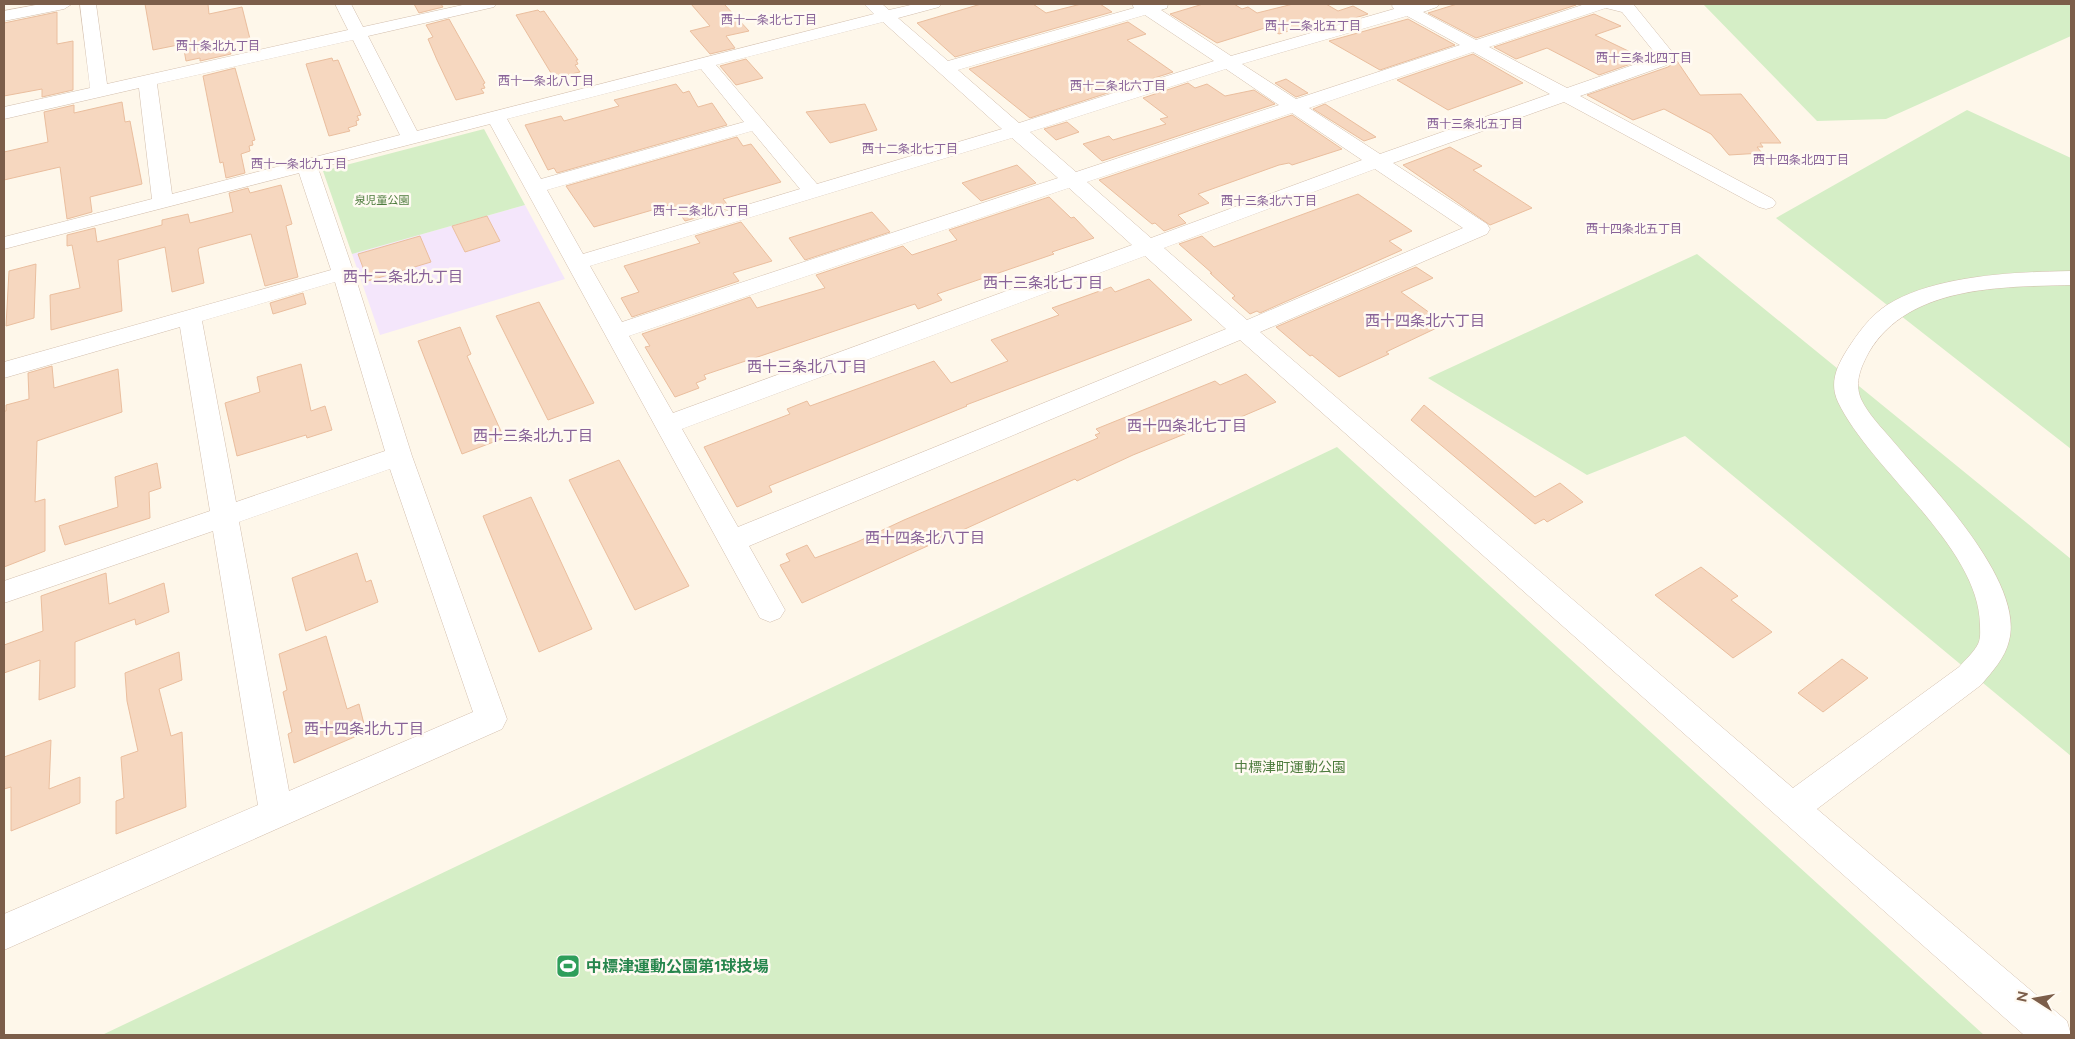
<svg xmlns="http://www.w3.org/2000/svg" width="2075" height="1039" viewBox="0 0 2075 1039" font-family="Figtree,'Noto Sans JP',sans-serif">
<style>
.education{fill:#f4e6fb}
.green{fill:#d5eec6}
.building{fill:#f6d7bf;stroke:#eabe9e}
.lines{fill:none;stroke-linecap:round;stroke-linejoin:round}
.street-casing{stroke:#d3bfae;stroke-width:1}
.street{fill:#fff;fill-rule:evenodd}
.labels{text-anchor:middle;stroke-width:5;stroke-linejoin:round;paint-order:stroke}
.far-park-label{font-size:11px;fill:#4e7c3e;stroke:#fffaf2}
.far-neighbourhood-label{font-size:12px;fill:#886298;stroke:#fffaf2}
.park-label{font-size:14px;fill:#4e7c3e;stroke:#fffaf2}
.neighbourhood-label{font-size:15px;fill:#886298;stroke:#fffaf2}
.near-leisure-label{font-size:16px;font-weight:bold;fill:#27864d;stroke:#fffaf2;text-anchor:start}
</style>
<rect width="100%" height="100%" fill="#fef7ea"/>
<path class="education" d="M525,205l40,74 -185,56 -28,-81z"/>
<path class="green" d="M1703,4h368v32l-185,83 -69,2z
M1967,110l104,48v291l-295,-231z
M484,129l41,76 -173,49 -29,-83z
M1697,254l374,305v197l-386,-320 -98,39 -159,-97z
M1337,447l647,588h-1882z"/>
<path class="building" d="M145,4h63l1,10 33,-7 8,32 -21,7 2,8 -31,7v-3l-14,3 -3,-17 -30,6z
M414,4h27l2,3 -24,6z
M691,4h33l25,27 -23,5 9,12 -25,6 -20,-23 20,-5z
M981,4h52l13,9 35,-9h19l12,8 -157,45 -38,-34z
M1203,4h31l8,5 6,-2 9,6 36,-9h33l12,7 15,-5 15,8 -56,17 -8,-5 -25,8 -11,-7 -51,16 -47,-29z
M1457,4h116l3,1 -100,33 -48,-25z
M538,10l2,2 4,-1 34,49h-2l2,4 -3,1 5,7 -26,6 -38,-63z
M57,12v32l16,-3v49l-31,7v-8l-38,7v-73z
M1594,14l27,12 -26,9 50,24 -46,16 -52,-27 -31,11 -22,-12z
M449,19l36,64 -2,1 2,4 -4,1 3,4 -28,7 -19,-40 -9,-21 5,-2 -7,-12z
M1408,19l47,26 -75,25 -51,-29z
M1128,22l18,12 -19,6 46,32 -143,46 -61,-49z
M1473,54l50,29 -75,27 -51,-30z
M332,58l1,3 5,-1 23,55 -4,1 2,4 -3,1 1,4 -9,3 2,3 -21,5 -23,-72z
M746,59l17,19 -27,7 -16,-19z
M1677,61l23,34 41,-1 40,49h-21l3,4h-6l5,6 -33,2 -18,-21 -47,-25 -31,11 -46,-25 81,-28z
M235,68l20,72 -3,1 1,4 -4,1 1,5 -9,3 4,19 -19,5 -3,-16 -3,1 -17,-87z
M1286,79l22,14 -12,4 -21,-14z
M1188,83l7,5 12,-4 18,12 29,-6 21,14 -173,57 -19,-17 26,-8 4,4 53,-16 -6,-5 8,-2 -25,-19z
M676,84l7,9 6,-2 9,16 14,-4 15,22 -170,48 -3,-5 -6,2 -23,-45 36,-9 3,5 55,-15 -5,-6z
M122,102l3,20 5,-1 12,63 -52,13 2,15 -25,7 -7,-52 -56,13v-28l44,-10 -4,-30 30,-7v8z
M865,104l12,26 -47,13 -24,-31z
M1325,104l51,33 -12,4 -51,-32z
M1292,115l50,34 -50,16 -3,-2 -10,2 -81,29 11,9 -31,12 8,8 -22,8 -9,-8 -3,1 -53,-44z
M1067,122l12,10 -23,8 -12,-11z
M737,137l6,9 8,-2 30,38 -58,17 7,9 -45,13 -12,-17 -79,23 -28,-41z
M1450,147l32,19 -9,4 59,38 -42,17 -87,-60z
M1017,165l19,18 -55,18 -19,-18z
M281,185l11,39 -6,2 12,51 -33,9 -14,-52 -52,14 -1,2 6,33 -32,9 -7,-45 -47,13 4,51 -71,19 -1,-35 30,-7 -8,-43 -5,1v-11l28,-7 2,14 65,-17v-5l26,-6 2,9 43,-11 -4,-19 19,-5 2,5z
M1358,194l54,37 -23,10 13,9 -142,63 -3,-2 -7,3 -18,-16 3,-2 -25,-23h2l-33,-29 23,-8 12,11z
M1049,197l22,21 3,-1 20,21 -42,14 2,2 -117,40 5,6 -24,9 -3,-5 -211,71 2,4 -10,4 3,5 -24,9 -30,-50 5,-1 -8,-12 108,-37 7,11 68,-20 -9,-13 87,-29 9,9 45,-15 -8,-10z
M872,212l18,20 -85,28 -16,-22z
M487,216l13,25 -35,11 -13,-26z
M741,222l31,39 -39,12 6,8 -107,36 -11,-19 18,-6 -15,-26 76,-23 -5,-7z
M420,236l11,26 -63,19 -10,-27z
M36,264l-2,54 -28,8 3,-55z
M1416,267l17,11 -32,14 44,32 -59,28 3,2 -50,23 -27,-22 -2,1 -34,-29z
M1149,279l43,41 -226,85 1,1 -198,80 3,6 -35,15 -33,-60 86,-33 -3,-5 20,-8 3,5 124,-45 17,22 57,-22 -17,-21 68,-25 -7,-7 59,-21 4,5z
M303,293l3,11 -33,10 -3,-11z
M539,302l55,101 -46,17 -52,-104z
M460,327l11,27 -4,2 37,82 -42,16 -44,-113z
M301,364l10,47 14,-5 7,24 -25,8 -1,-3 -69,21 -12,-53 35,-11 -3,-15z
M52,366l2,22 64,-19 4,43 -85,29 -2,61 10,-3v52l-41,16v-156h2v-6l23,-6 -1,-26z
M1246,374l30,28 -47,20 -5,-4 -91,37 -56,26 -2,-2 -273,124 -22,-38 10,-4 -4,-7 21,-9 8,13 42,-16 47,-22 194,-82 -3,-3 5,-2 -4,-4 119,-48 5,4z
M1424,405l111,92 25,-14 23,19 -36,20 -3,-3 -9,5 -124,-104z
M619,460l70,126 -54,24 -66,-130z
M157,463l4,25 -12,4 1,26 -85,27 -6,-19 59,-19 -3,-30z
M531,497l61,132 -53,23 -56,-136z
M357,553l9,29 5,-2 7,22 -72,29 -14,-53z
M1701,567l37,29 -7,4 41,32 -39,26 -78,-63z
M106,573l3,31 55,-21 5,29 -33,13 -1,-6 -60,23v45l-36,13 1,-40 -36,13v-28l39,-14 -2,-35z
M326,636l21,73 12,-5 7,28 -72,31 -6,-29 4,-2 -9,-40 4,-2 -8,-36z
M179,652l3,28 -23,9 12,47 11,-4 4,75 -70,27v-33l8,-3 -3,-41 17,-6 -11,-50 -2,-28z
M1842,659l26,19 -45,34 -25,-19z
M51,740l-2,49 31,-12v26l-69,28v-44l-7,2v-32z"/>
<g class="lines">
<g class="street-casing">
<path id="street" d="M41,4h31l-8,5 -60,12v-10z
M80,4h16l11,80 241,-54 -13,-26h16l12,23 104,-23h29l-2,3 -126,29 49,95 457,-117 -10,-10h18l7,6 26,-6h26l-2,3 -41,11 50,43 186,-53 -2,-4h36l-1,4 -6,2 70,46 163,-47 -2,-3 1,-2h46l-2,3 -14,5 53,28 109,-36 49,1 39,48 -6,12 -87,31 193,103 3,4 -3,4 -7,2 -7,-2 -195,-105 -171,61 94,61 3,5 -3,5 -227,98 533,456 166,-121c6,-7 15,-15 19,-23 3,-6 2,-13 2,-19 -1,-79 -109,-154 -142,-223 -9,-19 -1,-36 9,-52 11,-17 23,-34 40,-45 48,-30 129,-33 184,-34v14c-69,2 -162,0 -202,67 -8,15 -15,30 -8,47 7,15 21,29 32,42 36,43 132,140 116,200 -4,17 -17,31 -28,44l-164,124 250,212 4,14h-47l-784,-695 -491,206 36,64 -5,8 -10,4 -10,-4 -270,-494 -172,44 36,105 58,183 95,263 -5,10 -498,221v-36l254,-109 -45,-274 -209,72v-22l206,-70 -30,-184 -176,51v-16l327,-92 -32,-97 -295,76v-12l148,-38 -13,-111 -135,31v-12l86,-19zM1606,8l16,4 33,41 -2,5 -86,30 -78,-41zM1145,15l69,46 -195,62 -61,-53zM1407,16l53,29 -164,54 -54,-35zM883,22l119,107 -185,55 -101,-119zM353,40l47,95 -228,59 -15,-110zM1473,52l77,42 -170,60 -71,-46zM701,69l43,53 -203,57 -34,-60zM1226,69l53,36 -203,67 -46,-40zM1292,113l70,47 -211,78 -64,-56zM752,131l48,58 -217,65 -36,-64zM1012,138l46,40 -436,144 -32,-56zM1375,169l88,59 -216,92 -83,-72zM1069,188l63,57 -459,168 -44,-77zM1145,256l81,73 -488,198 -56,-98zM335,282l50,169 -149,51 -34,-181zM390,469l83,243 -184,79 -50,-269z"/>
</g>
<use href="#street" class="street"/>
</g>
<defs>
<g id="stadium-square" transform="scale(1.25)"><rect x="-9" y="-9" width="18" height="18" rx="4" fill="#2e9e5b" stroke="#fffaf2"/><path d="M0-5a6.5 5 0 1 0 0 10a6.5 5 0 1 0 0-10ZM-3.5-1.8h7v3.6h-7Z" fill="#fff"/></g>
</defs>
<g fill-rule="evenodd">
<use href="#stadium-square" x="568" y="966"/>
</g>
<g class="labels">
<g class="far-park-label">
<text x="382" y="204">泉児童公園</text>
</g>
<g class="far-neighbourhood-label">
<text x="769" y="24">西十一条北七丁目</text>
<text x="1313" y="30">西十二条北五丁目</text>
<text x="218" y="50">西十条北九丁目</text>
<text x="1644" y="62">西十三条北四丁目</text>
<text x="546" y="85">西十一条北八丁目</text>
<text x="1118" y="90">西十二条北六丁目</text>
<text x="1475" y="128">西十三条北五丁目</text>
<text x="910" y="153">西十二条北七丁目</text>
<text x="1801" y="164">西十四条北四丁目</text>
<text x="299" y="168">西十一条北九丁目</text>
<text x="1269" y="205">西十三条北六丁目</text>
<text x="701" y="215">西十二条北八丁目</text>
<text x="1634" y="233">西十四条北五丁目</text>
</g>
<g class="park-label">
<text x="1290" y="772">中標津町運動公園</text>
</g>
<g class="neighbourhood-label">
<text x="403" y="282">西十二条北九丁目</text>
<text x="1043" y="288">西十三条北七丁目</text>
<text x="1425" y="326">西十四条北六丁目</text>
<text x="807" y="372">西十三条北八丁目</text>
<text x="1187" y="431">西十四条北七丁目</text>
<text x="533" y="441">西十三条北九丁目</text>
<text x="925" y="543">西十四条北八丁目</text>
<text x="364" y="734">西十四条北九丁目</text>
</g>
<g class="near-leisure-label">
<text x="586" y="972">中標津運動公園第1球技場</text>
</g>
</g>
<rect width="2075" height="1039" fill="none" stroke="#7c5e4a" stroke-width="10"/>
<g transform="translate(2035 999) rotate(281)" stroke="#fffaf2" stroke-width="4" paint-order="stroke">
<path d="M0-4L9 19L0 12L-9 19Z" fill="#7c5e4a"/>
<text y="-8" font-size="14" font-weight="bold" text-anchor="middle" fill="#7c5e4a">N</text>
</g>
</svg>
